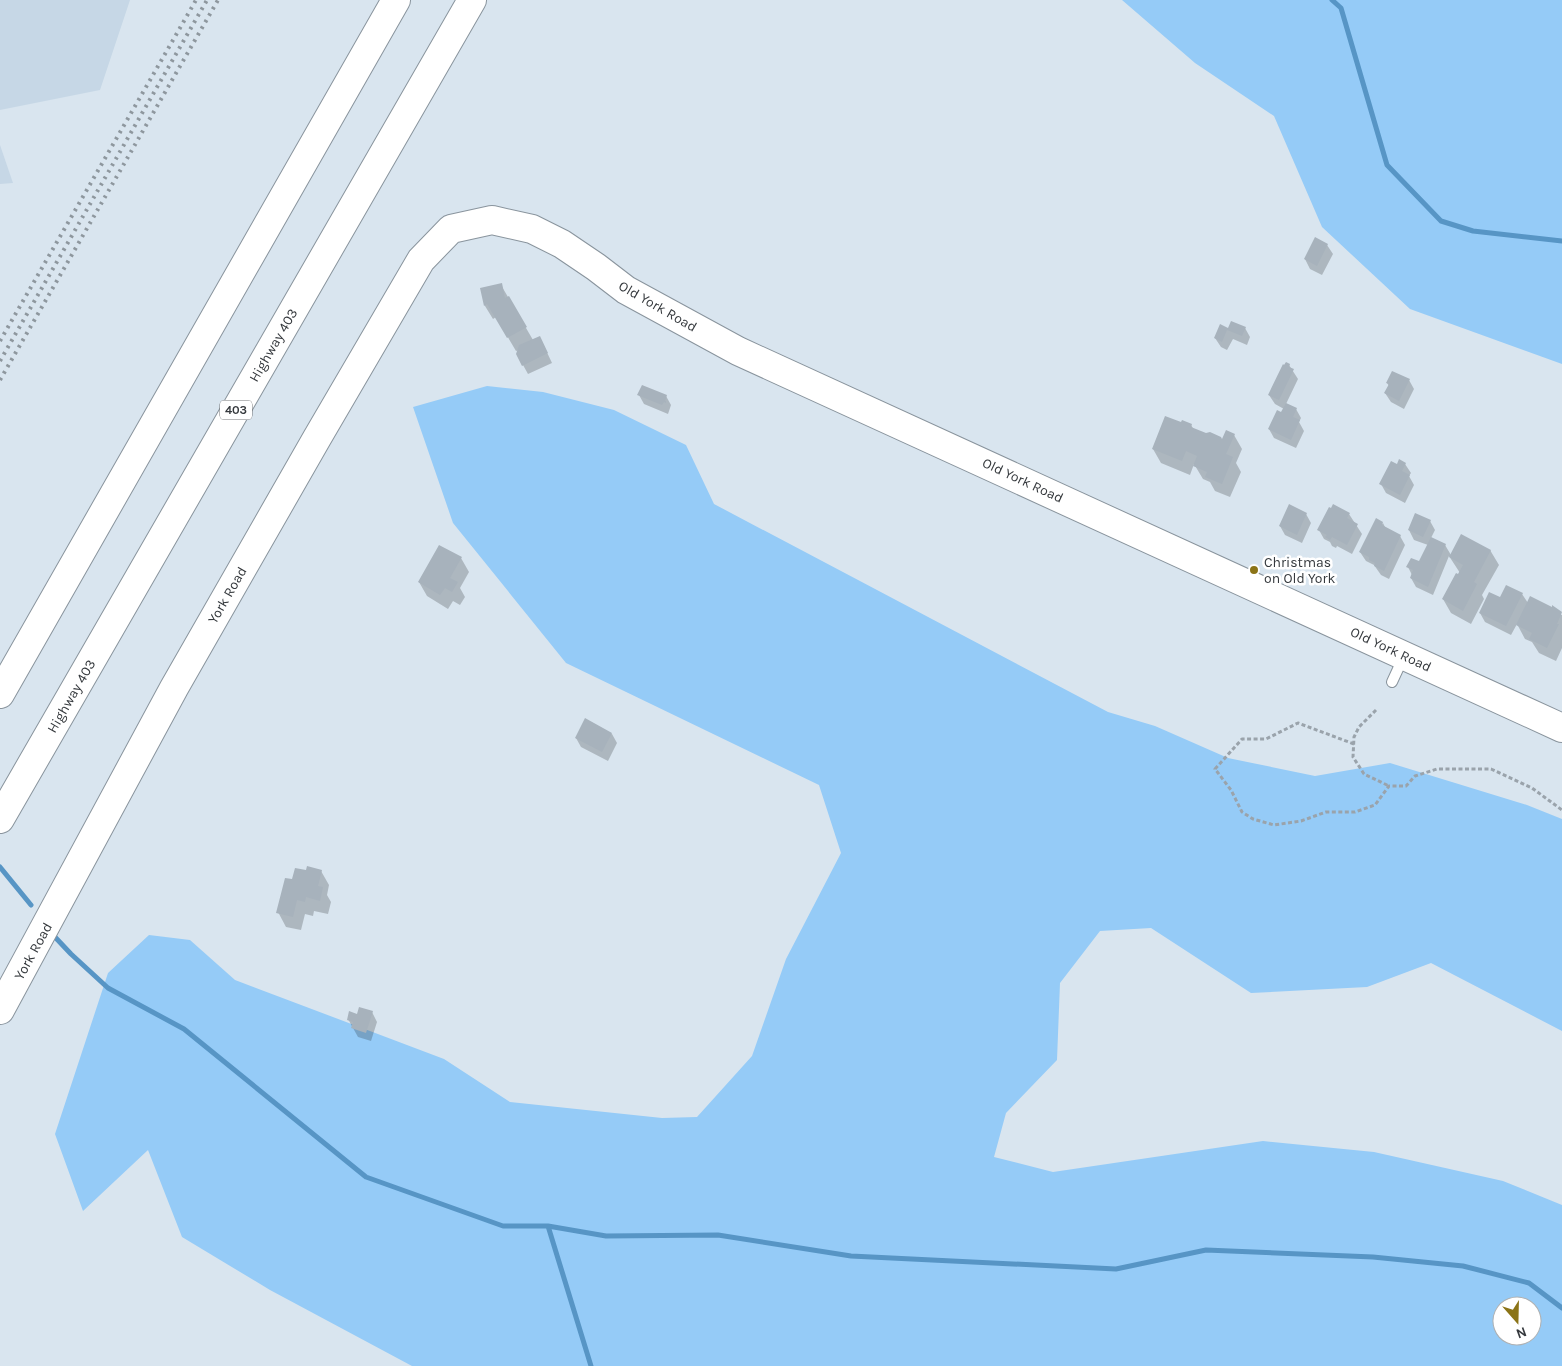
<svg xmlns="http://www.w3.org/2000/svg" width="1562" height="1366" viewBox="0 0 1562 1366" font-family="Karla,sans-serif">
<style>
.built{fill:#c6d7e6}
.green{fill:#95cbf7;fill-rule:evenodd}
.shadow{fill:#0003}
.lines{fill:none;stroke-linecap:round;stroke-linejoin:round}
.stream{stroke:#5795c5;stroke-width:5}
.building{fill:#a7b2bc}
.lane-casing{stroke:#89949d;stroke-width:12}
.secondary-casing{stroke:#89949d;stroke-width:30}
.highway-casing{stroke:#89949d;stroke-width:30}
.path{stroke:#9aa3ab;stroke-width:3;stroke-dasharray:4 2.5;stroke-linecap:butt}
.lane{stroke:#fff;stroke-width:10}
.secondary{stroke:#fff;stroke-width:28}
.highway{stroke:#fff;stroke-width:28}
.rail{stroke:#8e979e;stroke-width:4;stroke-dasharray:2.5 5;stroke-linecap:butt}
.poi-dot{fill:#8b7417;stroke:#fff;stroke-width:2}
.labels{text-anchor:middle;stroke-width:5;stroke-linejoin:round;paint-order:stroke}
.shield{fill:#fff;stroke:#727477;stroke-width:1}
.shield-label{font-size:12px;font-weight:bold;fill:#35393d}
.street-label{font-size:14px;fill:#35393d;stroke:#fff}
.poi-label{font-size:14px;fill:#35393d;stroke:#fff;text-anchor:start}
</style>
<rect width="100%" height="100%" fill="#d9e5ef"/>
<path class="built" d="M0,0h130l-30,90 -100,20z
M0,145l13,38 -13,1z"/>
<path class="green" d="M1122,0h440v364l-152,-55 -88,-82 -48,-111 -79,-53z
M487,386l56,6 71,18 72,35 28,59 394,208 47,14 73,32 87,18 75,-13 137,42 35,14v212l-131,-68 -64,24 -116,6 -100,-65 -51,3 -40,52 -3,77 -51,53 -12,44 59,15 210,-31 111,11 129,29 59,24v161h-1150l-142,-76 -88,-53 -34,-87 -65,61 -28,-77 53,-161 41,-38 41,5 45,40 209,79 66,43 152,16 35,-1 55,-61 34,-97 55,-106 -22,-68 -253,-122 -113,-140 -40,-116zM1502,1306h30v30h-30z"/>
<path class="shadow" d="M1327,245l6,9 -11,21 -12,-6 -5,-10z
M501,285l32,55 11,6 8,17 -24,11 -5,-9 -4,-15 -3,1 -20,-34 -3,2 -8,-13 -3,-17z
M1221,326l8,3 16,-1 5,9 -3,8 -14,-6 -6,11 -6,-3 -6,-9z
M1289,365l9,14 -12,25 10,5 5,9 -2,4 5,9 -8,17 -22,-10 -5,-9 15,-20 -9,-5 -6,-9z
M1409,380l5,9 -10,20 -13,-7 -6,-9 4,-7 -2,-3z
M639,395l27,1 5,9 -3,9 -24,-10z
M1191,425l3,5 29,11 11,-6 8,14 -6,14 5,9 -11,25 -15,-6 -5,-9 -7,-3 -9,-15 -4,11 -29,-12 -8,-14z
M1405,464l6,9 -2,3 5,9 -9,18 -19,-10 -5,-9 16,-18z
M1306,514l5,9 -9,20 -17,-8 -5,-9z
M1349,514l13,20 -10,20 -15,-8 -1,2 -4,-2 -2,-4 -6,-3 -5,-9z
M1430,521l5,9 -4,8 14,7 6,10 39,-5 9,15 -17,30 2,4 -13,25 -20,-11 -8,-14 17,-26 -11,-17 -16,39 -17,-8 -5,-9 1,-3 -4,-8 11,-4 9,-18 -14,-5 -5,-10z
M1383,523l3,6 14,7 5,9 -16,34 -8,-4 -7,-10 -8,-4 -6,-9z
M461,558l8,14 -9,16 5,9 -5,8 -7,-4 -5,8 -21,-13 -8,-14z
M1522,594l6,9 34,12v33l-6,13 -17,-8 -7,-11 -7,-3 -8,-15 -6,11 -26,-13 -5,-9 20,-14z
M612,734l5,9 -9,18 -27,-14 -5,-9z
M321,871l8,14 -2,10 4,7 -3,12 -14,-3 -1,5 -8,-2 -4,16 -15,-3 -8,-15 15,-31 13,-9z
M372,1012l5,10 -6,19 -13,-4 -10,-18z"/>
<g class="lines">
<path class="stream" d="M1332,0l9,8 46,157 54,56 32,10 89,10
M0,867l31,38
M54,936l17,18 37,34 76,41 182,148 137,49h45l58,10 112,-1 133,21 265,13 90,-19 167,7 90,9 66,17 33,25
M548,1226l43,140"/>
</g>
<path class="building" d="M1315,237l13,7 -11,22 -13,-7z
M502,283l3,15 4,-2 18,31 -20,11 -20,-34 -3,2 -4,-18z
M1231,321l15,6 -4,9 -15,-6 -5,12 -8,-4 6,-14 8,4z
M540,336l8,17 -26,13 -6,-12 3,-9z
M1286,362l4,2 -1,3 5,2 -15,31 -11,-5 15,-31 1,1z
M1392,371l18,8 -11,22 -15,-8 5,-9 -3,-1z
M642,385l25,10 -2,6h1v2l-2,-1 -2,3 -25,-10z
M1286,403l11,5 -4,9 7,3 -9,20 -23,-11 9,-19 4,2z
M1165,416l16,6 1,-2 10,4 -1,3 15,6 4,-1 11,5 1,2 4,-9 9,4 -9,20 7,3 -11,27 -17,-7 2,-5 -14,-6 4,-10 -11,-5 -4,10 -30,-12z
M1399,459l7,4 -4,8 8,4 -10,20 -21,-11 12,-23 6,3z
M1289,504l18,9 -10,22 -18,-9z
M1333,504l17,9 -3,5 11,6 -11,21 -15,-8 -2,3 -5,-3 2,-2 -10,-5 12,-23 2,1z
M1415,513l16,7 -8,17 -15,-7z
M1376,518l7,4 -1,3 19,10 -17,36 -10,-5 1,-3 -6,-3v-3l-10,-5z
M1461,534l30,16 -17,32 3,2 -14,27 -21,-12 14,-26 2,1 5,-9 -14,-8z
M1431,537l15,7 -18,43 -18,-9 3,-8 -7,-3 5,-9 8,3z
M439,545l23,12 -12,21 8,4 -6,10 -7,-4 -5,7 -22,-13z
M1506,585l17,8 -17,33 -27,-13 10,-21 11,5z
M1530,596l22,11v-2l10,7 -5,12h2l-12,24 -18,-9 3,-6 -16,-8z
M585,718l27,15 -10,19 -27,-14z
M307,866l15,4 -4,16 5,1 -3,14 -14,-4 -1,5 -8,-2 -4,17 -17,-4 9,-35 7,1 3,-11 11,2z
M359,1007l14,4 -7,22 -15,-5 2,-6 -6,-2 2,-9 8,3z"/>
<g class="lines">
<g class="lane-casing">
<path id="lane" d="M1392,682l12,-26"/>
</g>
<g class="secondary-casing">
<path id="secondary" d="M0,1010l174,-322 143,-250 104,-178 30,-31 41,-9 40,9 30,15 34,23 30,23 112,61 824,377"/>
</g>
<g class="highway-casing">
<path id="highway" d="M0,694l396,-694
M0,819l472,-819"/>
</g>
<path class="path" d="M1376,710l-17,17 -5,10 -1,20 11,17 25,12
M1354,744l-56,-21 -32,16h-24l-27,30 16,21 11,22 11,7 21,6 27,-4 25,-9h29l20,-7 14,-19h17l9,-10 22,-7h54l41,19 30,22"/>
<use href="#lane" class="lane"/>
<use href="#secondary" class="secondary"/>
<use href="#highway" class="highway"/>
<path class="rail" d="M0,341l196,-341
M0,361l207,-361
M0,380l218,-380"/>
</g>
<circle class="poi-dot" cx="1254" cy="570" r="5"/>
<g class="labels">
<rect class="shield" x="220" y="400.5" width="32" height="19" rx="4"/>
<g class="shield-label">
<text x="236" y="414">403</text>
</g>
<g class="street-label">
<text transform="translate(658 306) rotate(30)" y="5">Old York Road</text>
<text transform="translate(273 345) rotate(-60)" y="5">Highway 403</text>
<text transform="translate(1023 480) rotate(25)" y="5">Old York Road</text>
<text transform="translate(227 595) rotate(-60)" y="5">York Road</text>
<text transform="translate(1391 649) rotate(25)" y="5">Old York Road</text>
<text transform="translate(71 696) rotate(-60)" y="5">Highway 403</text>
<text transform="translate(33 951) rotate(-61)" y="5">York Road</text>
</g>
<g class="poi-label">
<text x="1264" y="567">Christmas<tspan x="1264" dy="16">on Old York</tspan></text>
</g>
</g>
<g transform="translate(1517 1321) rotate(160)"><circle r="24" fill="#ffffff" stroke="#aeb0b1"/>
<path d="M0-4L9 19L0 12L-9 19Z" fill="#8b7417"/>
<text y="-8" font-size="14" font-weight="bold" text-anchor="middle" fill="#35393d">N</text>
</g>
</svg>
